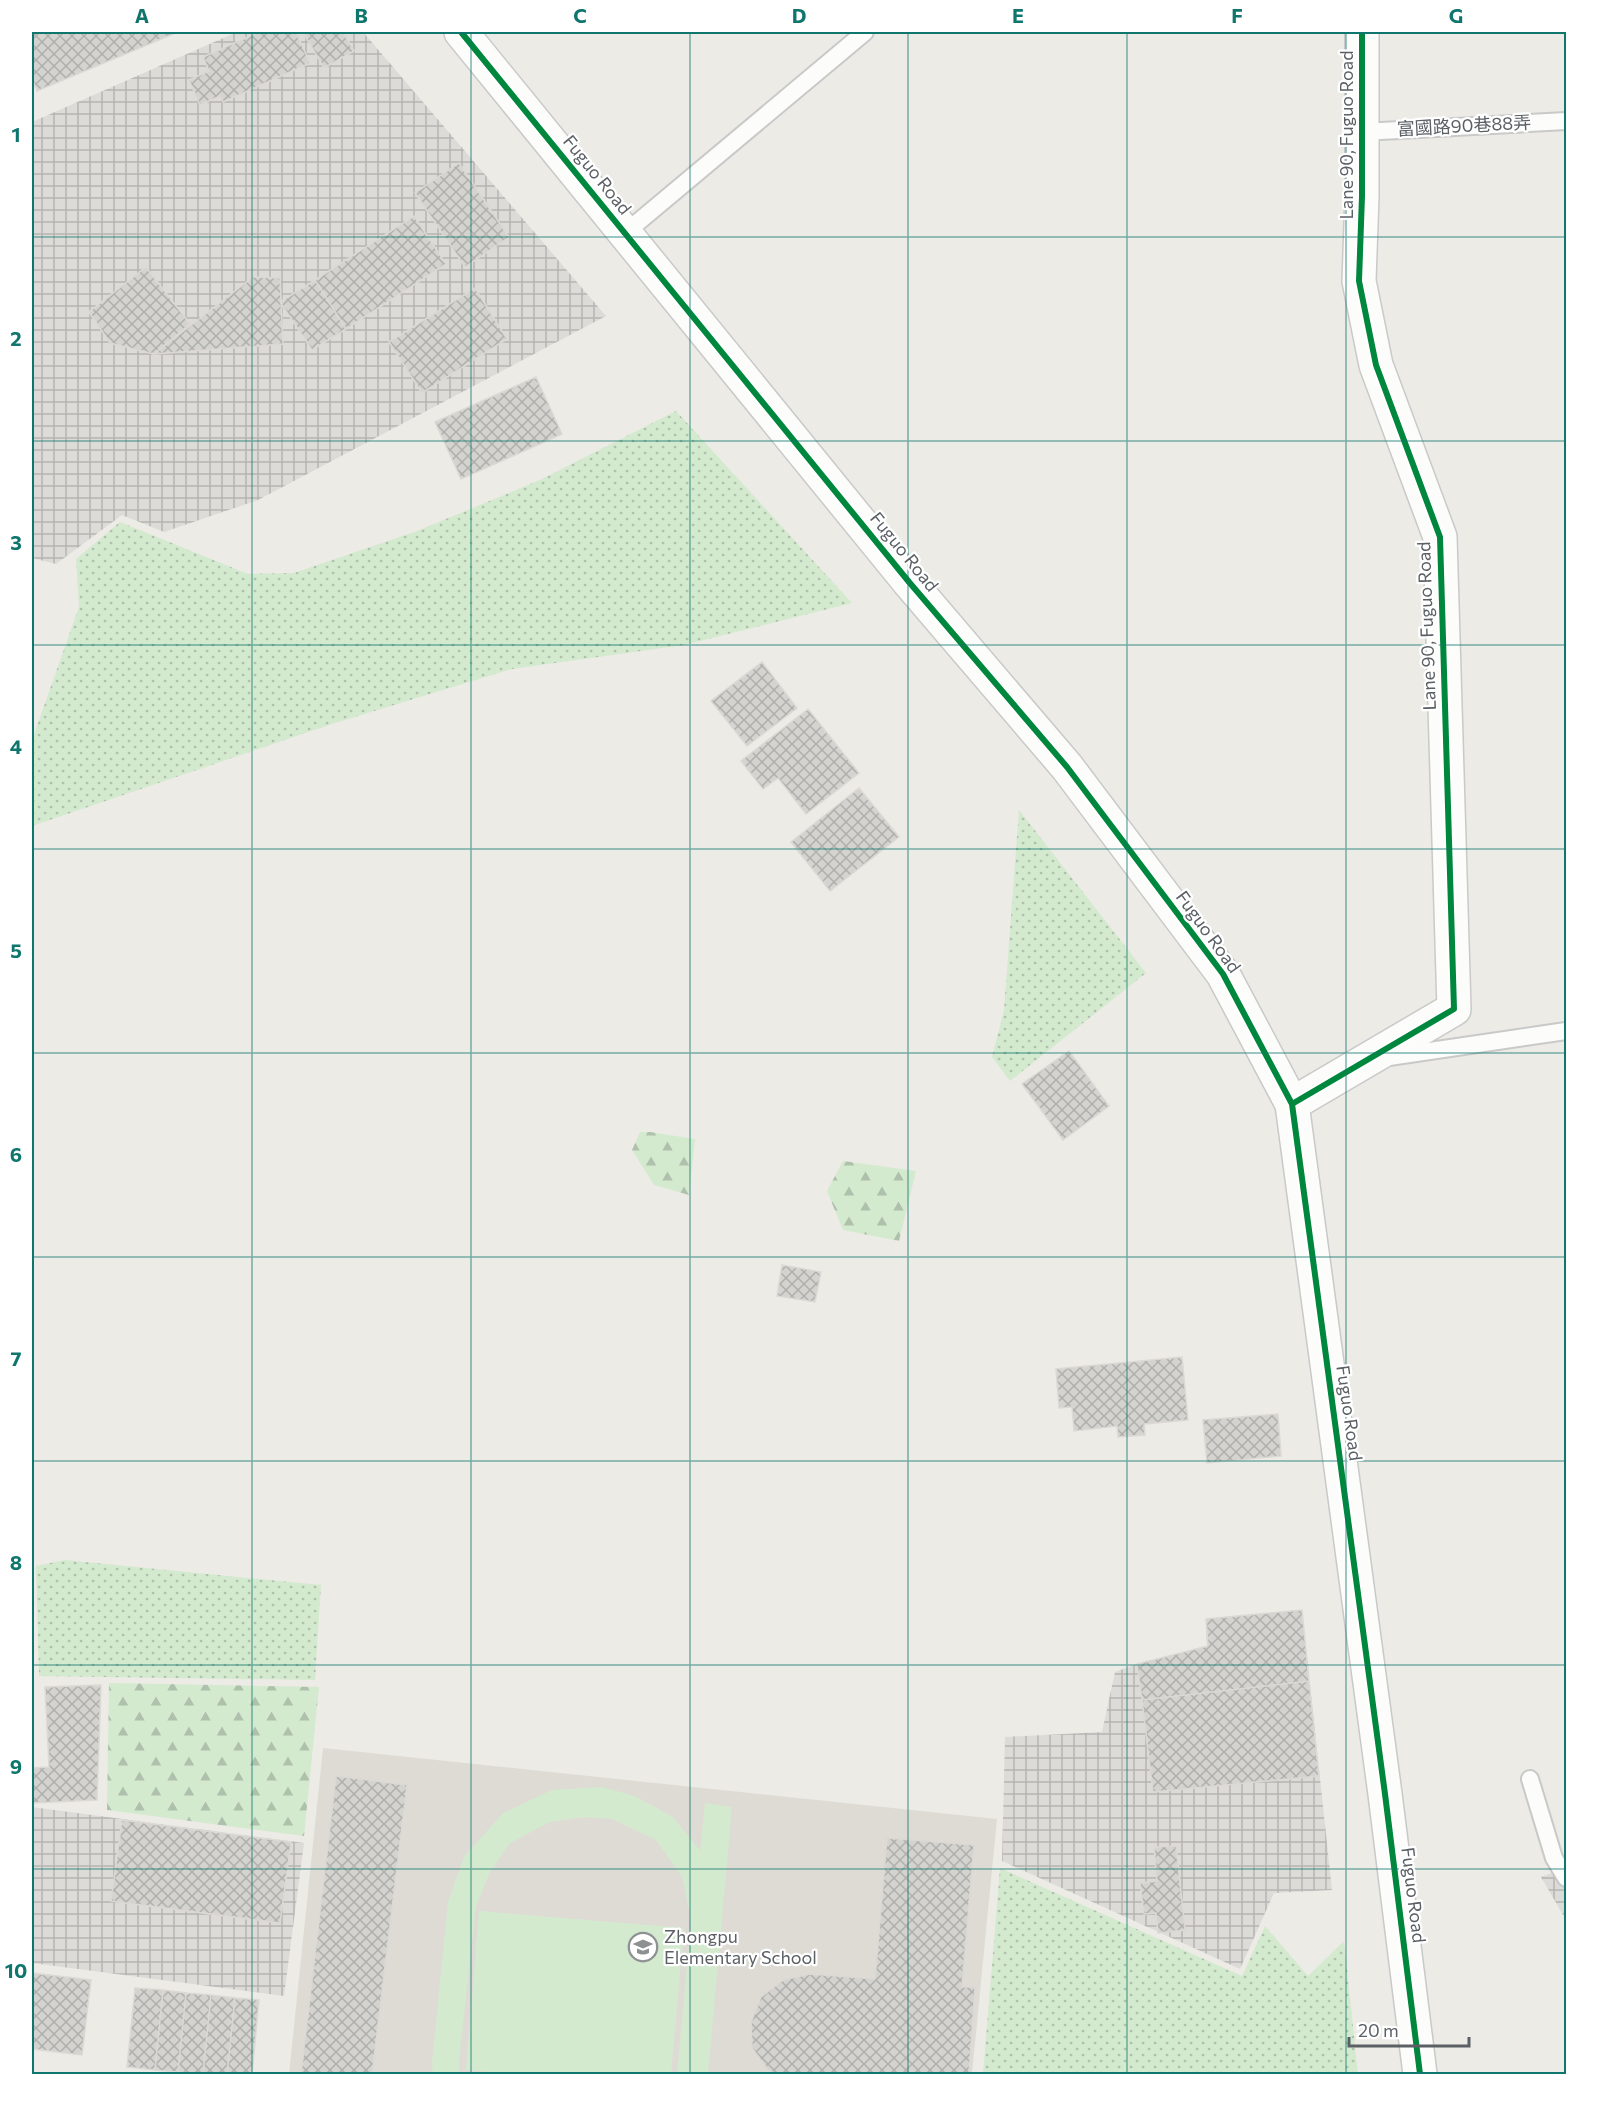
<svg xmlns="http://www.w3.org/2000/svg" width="1598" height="2106" viewBox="0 0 1598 2106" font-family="Commissioner,'Noto Sans TC',sans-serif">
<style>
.industrial{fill:url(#industrial-grid)}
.education{fill:#dedbd5}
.grass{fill:url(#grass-dots)}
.forest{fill:url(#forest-firs)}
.garden{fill:#d4eacf}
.building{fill:url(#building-cross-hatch);stroke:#dcd9d5;stroke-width:1.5}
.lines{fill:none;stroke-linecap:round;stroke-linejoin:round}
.service-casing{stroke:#c9c9c9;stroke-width:20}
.minor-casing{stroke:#c9c9c9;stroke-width:36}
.tertiary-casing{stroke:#c9c9c9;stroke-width:36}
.service{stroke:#fcfcfb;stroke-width:16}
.minor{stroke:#fcfcfb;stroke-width:33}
.tertiary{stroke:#fcfcfb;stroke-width:33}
.cycleway-casing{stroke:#fff;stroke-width:10}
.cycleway{stroke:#00873e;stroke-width:6}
.grid{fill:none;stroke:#0f766e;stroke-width:1.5;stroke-opacity:0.55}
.labels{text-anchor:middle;stroke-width:4.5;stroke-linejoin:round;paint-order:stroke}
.street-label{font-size:18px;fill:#5b6065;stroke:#fff}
.poi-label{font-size:18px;fill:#5b6065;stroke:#fff;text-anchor:start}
.neatline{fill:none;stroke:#0f766e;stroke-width:2}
.grid-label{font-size:20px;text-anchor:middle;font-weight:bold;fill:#0f766e}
</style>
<defs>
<pattern id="industrial-grid" width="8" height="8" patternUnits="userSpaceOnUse" patternTransform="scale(1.5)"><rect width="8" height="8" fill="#dddbd7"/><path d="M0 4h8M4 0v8" fill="none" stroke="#b6b5b2"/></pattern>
<pattern id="grass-dots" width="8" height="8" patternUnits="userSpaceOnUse" patternTransform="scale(1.5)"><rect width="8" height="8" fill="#d4eacf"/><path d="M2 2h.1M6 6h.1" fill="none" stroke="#afc1ac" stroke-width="1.8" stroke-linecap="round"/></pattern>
<pattern id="forest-firs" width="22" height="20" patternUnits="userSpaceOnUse" patternTransform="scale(1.5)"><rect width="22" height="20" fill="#d4eacf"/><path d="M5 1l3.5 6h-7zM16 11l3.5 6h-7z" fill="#afc1ac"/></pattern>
<pattern id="building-cross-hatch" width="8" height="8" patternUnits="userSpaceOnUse" patternTransform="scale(1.5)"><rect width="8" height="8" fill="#d4d3d0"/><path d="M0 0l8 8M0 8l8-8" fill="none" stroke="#afafac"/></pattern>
</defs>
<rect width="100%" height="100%" fill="#ecebe6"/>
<path class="industrial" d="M237,32h126l243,284 -348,184 -94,32 -42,-17 -66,49 -24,-6v-436z
M1302,1610l30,280 -58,3 -34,76 -238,-108 3,-124 97,-5 13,-60 22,-8 70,-18 -1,-27z
M32,1807l272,36 -20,153 -252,-33z
M1566,1868v52l-25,-43z"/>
<path class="education" d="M323,1748l674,71 -25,255h-683z"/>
<path class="grass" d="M676,411l176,192 -168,42 -172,24 -177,54 -303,103v-86l47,-133 -3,-48 44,-37 128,52 46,-1 123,-42 123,-51z
M1019,810l127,163 -136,108 -18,-24 12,-47z
M65,1560l256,25 -6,95 -276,-4 -3,-110z
M1000,1868l242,108 23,-50 43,50 36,-35 14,133h-375z"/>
<path class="forest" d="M640,1132h10l45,7 -6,56 -35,-10 -22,-35z
M843,1161l73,10 -17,70 -56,-11 -16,-39z
M109,1683l210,4 -15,149 -197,-26z"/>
<path class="garden" d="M601,1787l34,9 38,21 27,34 5,-48 27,4 -24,267h-31l14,-154 -9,-44 -26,-36 -44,-21 -29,-2 -33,5 -40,21 -20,29 -14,34 -17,155 1,13h-27l-1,-11 16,-161 16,-45 39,-44 49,-23z
M479,1911l205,17 -13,146h-154l-51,-4z"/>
<path class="building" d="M32,32h146l-141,59 -5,-13z
M259,32h37l14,31 -87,39 -3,-6 -20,9 -11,-25 20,-9 -6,-14z
M307,32h36l11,19 -30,17 -20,-34z
M459,163l50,74 -44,30 -50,-74z
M414,216l32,48 -100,65 -31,-49z
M146,267l44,57 -36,30 -44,-11 -21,-31z
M253,277l27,1 3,66 -129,10z
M315,280l31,49 -34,21 -32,-48z
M475,288l32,51 -85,54 -33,-51z
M536,377l26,57 -101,45 -26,-57z
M762,662l35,46 -50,38 -36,-45z
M808,709l51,64 -53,41 -28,-36 -15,11 -22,-28z
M859,788l40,49 -69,54 -39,-49z
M1069,1051l40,55 -46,34 -41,-56z
M782,1265l39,7 -6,30 -38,-6z
M1182,1357l6,63 -44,4 1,11 -27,2 -1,-11 -43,5 -2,-24 -13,1 -3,-39z
M1278,1414l3,42 -74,7 -4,-43z
M33,1478v75h-1v-74z
M1302,1610l7,71 -167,19 -5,-36 71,-18 -2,-27z
M1309,1681l10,95 -166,16 -11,-92z
M101,1685l-4,115 -65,3v-35l17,-1 -4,-80z
M336,1776l71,9 -35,289h-71z
M122,1820l169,22 -11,81 -169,-22z
M887,1838l87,7 -12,142h13l-6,87h-193l-8,-4 -16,-22 -1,-26 10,-25 22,-17 27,-6 65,5z
M1176,1846l9,84 -27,3 -2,-20 -12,1 -4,-31 17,-2 -3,-34z
M32,1973l59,7 -9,75 -50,-6z
M135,1988l28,2 -8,80 -28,-3z
M163,1990l23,3 -8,79 -23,-2z
M186,1993l25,2 -8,79 -25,-2z
M211,1995l24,3 -8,76h-24z
M235,1998l24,2 -7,74h-25z"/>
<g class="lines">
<g class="service-casing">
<path id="service" d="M1362,132l204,-11
M625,233l240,-201
M1389,1057l177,-26
M1530,1779l24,79 12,20"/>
</g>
<g class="minor-casing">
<path id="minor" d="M1292,1104l162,-95 -14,-472 -64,-172 -17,-84 3,-85v-164"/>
</g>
<g class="tertiary-casing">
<path id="tertiary" d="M461,32l448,550 158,185 156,207 69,130 93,690 35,280"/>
</g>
<use href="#service" class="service"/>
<use href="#minor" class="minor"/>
<use href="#tertiary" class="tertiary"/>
<g class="cycleway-casing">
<path id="cycleway" d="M461,32l448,550 158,185 156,207 69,130 93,690 35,280
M1292,1104l162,-95 -14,-472 -64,-172 -17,-84 3,-85v-164"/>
</g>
<use href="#cycleway" class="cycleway"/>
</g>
<path class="grid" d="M252,32v2042M471,32v2042M690,32v2042M908,32v2042M1127,32v2042M1346,32v2042M32,237h1534M32,441h1534M32,645h1534M32,849h1534M32,1053h1534M32,1257h1534M32,1461h1534M32,1665h1534M32,1869h1534"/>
<defs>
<g id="school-ring" transform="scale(1.5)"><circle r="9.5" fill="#fff" stroke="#8e9192" stroke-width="1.5"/><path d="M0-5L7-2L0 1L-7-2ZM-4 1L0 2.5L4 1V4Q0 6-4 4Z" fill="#8e9192"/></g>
</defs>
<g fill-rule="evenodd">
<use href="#school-ring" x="643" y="1947"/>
</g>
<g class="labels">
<g class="street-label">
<text transform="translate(1464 126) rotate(-3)" y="6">富國路90巷88弄</text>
<text transform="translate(1347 135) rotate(-90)" y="6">Lane 90, Fuguo Road</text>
<text transform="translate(597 175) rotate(51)" y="6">Fuguo Road</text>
<text transform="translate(904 552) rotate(51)" y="6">Fuguo Road</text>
<text transform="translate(1427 626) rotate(-92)" y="6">Lane 90, Fuguo Road</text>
<text transform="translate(1208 932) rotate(54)" y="6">Fuguo Road</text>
<text transform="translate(1349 1413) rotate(82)" y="6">Fuguo Road</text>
<text transform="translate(1413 1895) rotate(83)" y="6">Fuguo Road</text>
</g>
<g class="poi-label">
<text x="664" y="1943">Zhongpu<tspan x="664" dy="21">Elementary School</tspan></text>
</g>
</g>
<rect width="1598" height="2106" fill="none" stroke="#ffffff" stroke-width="66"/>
<path d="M1349 2037v9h120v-9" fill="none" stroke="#5b6065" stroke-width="3"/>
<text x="1358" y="2037" font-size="18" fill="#5b6065" stroke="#ffffff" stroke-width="4.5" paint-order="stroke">20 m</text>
<rect x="33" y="33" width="1532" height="2040" class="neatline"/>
<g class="grid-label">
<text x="142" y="23">A</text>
<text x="361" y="23">B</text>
<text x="580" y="23">C</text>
<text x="799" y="23">D</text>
<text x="1018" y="23">E</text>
<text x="1237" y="23">F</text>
<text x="1456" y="23">G</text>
<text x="16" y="142">1</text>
<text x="16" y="346">2</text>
<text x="16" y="550">3</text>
<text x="16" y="754">4</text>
<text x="16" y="958">5</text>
<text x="16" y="1162">6</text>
<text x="16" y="1366">7</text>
<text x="16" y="1570">8</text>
<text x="16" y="1774">9</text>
<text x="16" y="1978">10</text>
</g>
</svg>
